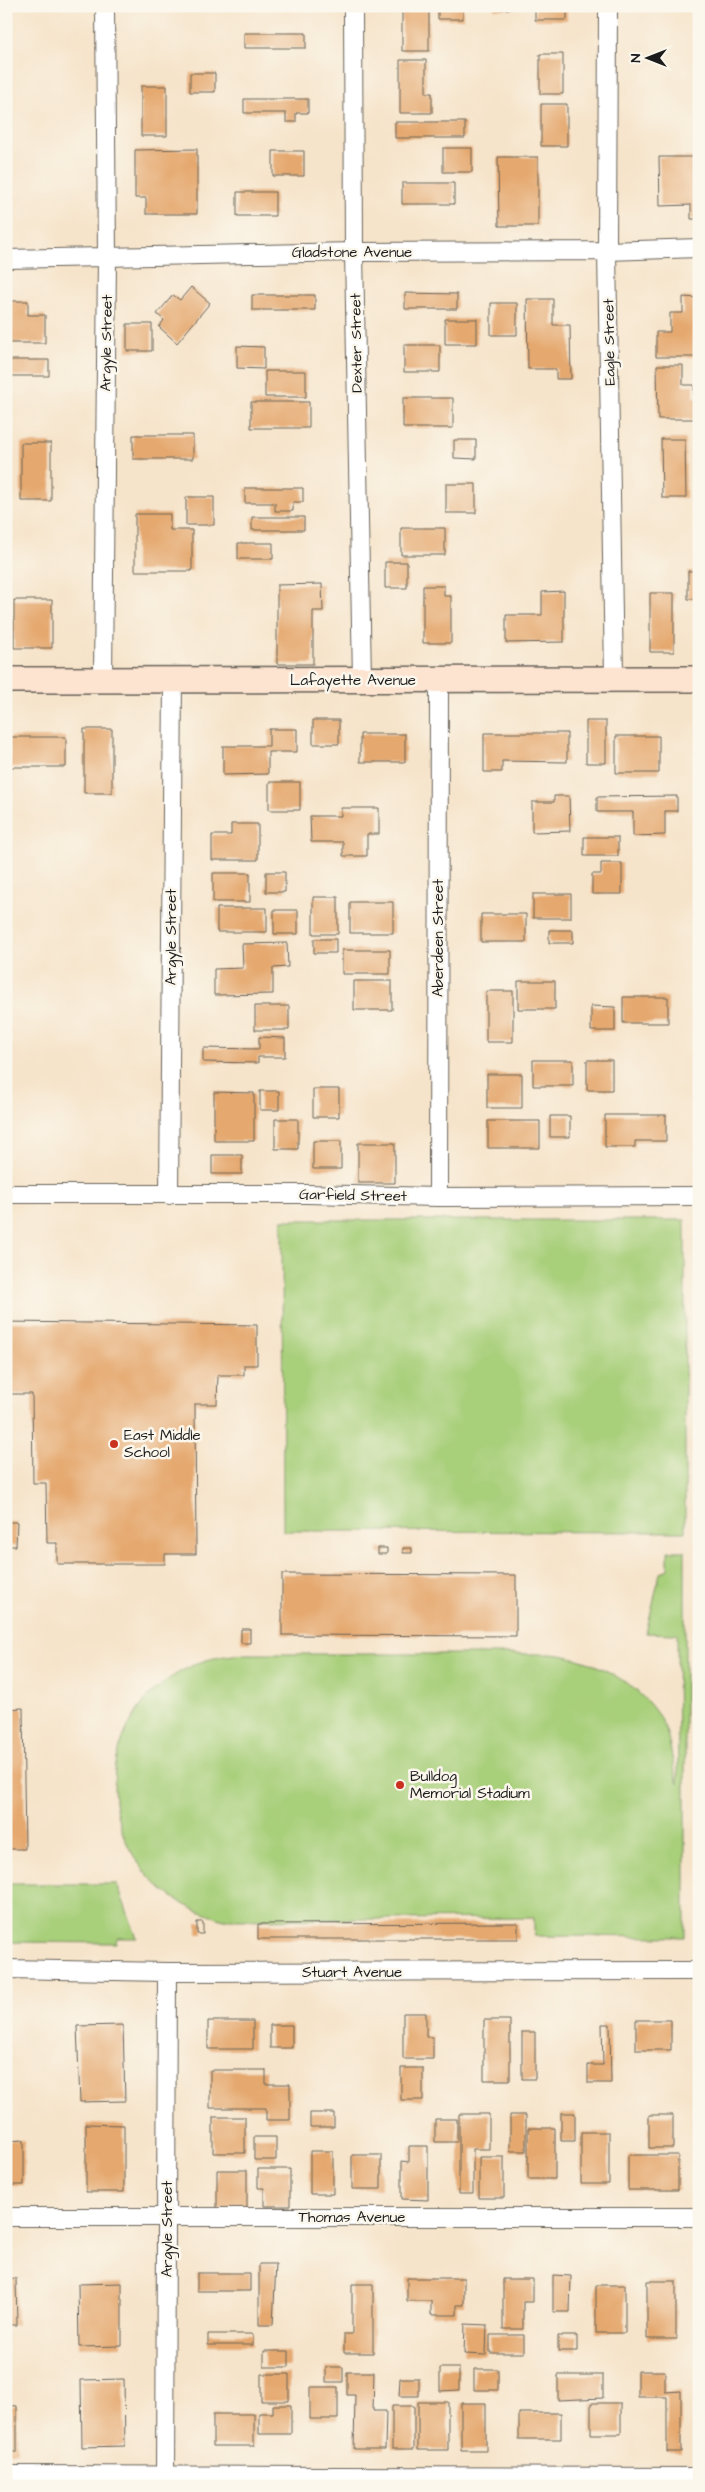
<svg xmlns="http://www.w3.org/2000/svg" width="705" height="2492" viewBox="0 0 705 2492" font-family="'Architects Daughter',sans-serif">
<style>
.green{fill:#a8cf7a;stroke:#62764b}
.building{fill:#e5a970}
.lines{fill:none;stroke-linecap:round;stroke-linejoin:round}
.street-casing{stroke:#686259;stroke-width:20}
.secondary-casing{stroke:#686259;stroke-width:28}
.street{stroke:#fff;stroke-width:18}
.secondary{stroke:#fde4d1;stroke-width:25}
.poi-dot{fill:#c8321e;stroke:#fbf7ec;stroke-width:2}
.labels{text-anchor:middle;stroke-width:5;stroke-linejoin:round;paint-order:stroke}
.street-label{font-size:15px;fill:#1c1c1c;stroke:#fbf7ec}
.poi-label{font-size:15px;fill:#1c1c1c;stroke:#fbf7ec;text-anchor:start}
</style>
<rect width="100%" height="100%" fill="#fbf7ec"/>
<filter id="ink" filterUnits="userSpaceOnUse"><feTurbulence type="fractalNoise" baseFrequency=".02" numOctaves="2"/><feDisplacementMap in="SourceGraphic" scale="10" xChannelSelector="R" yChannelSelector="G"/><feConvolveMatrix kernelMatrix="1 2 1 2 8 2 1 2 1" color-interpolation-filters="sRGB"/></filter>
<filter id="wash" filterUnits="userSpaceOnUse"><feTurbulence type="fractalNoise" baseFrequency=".0096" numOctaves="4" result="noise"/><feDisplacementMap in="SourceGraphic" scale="20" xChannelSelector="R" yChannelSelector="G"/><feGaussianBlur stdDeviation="1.12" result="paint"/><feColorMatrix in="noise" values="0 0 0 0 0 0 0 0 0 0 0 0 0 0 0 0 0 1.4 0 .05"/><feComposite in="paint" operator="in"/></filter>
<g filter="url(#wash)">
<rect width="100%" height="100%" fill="#f6e4ca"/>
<path class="green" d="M282,1220h403v312l-402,-1z
M668,1551h17v386l-151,-1v-18l-310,2c-18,-6 -37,-12 -52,-23 -87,-63 -74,-193 26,-234 15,-6 32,-8 48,-9h305c41,3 87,29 109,64 12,20 11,45 18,66l-1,-150 -31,-1 14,-60 8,-4z
M6,1884h111l20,54h-20l-1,5 -110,-1z"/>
<g id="blocks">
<path class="building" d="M402,6h27v45h-27z
M438,6h25v13h-25z
M494,6h18v3h-18z
M535,6h32v14h-32z
M244,33h62v15h-62z
M540,54h23v40h-23z
M400,60h26v33h6v20h-32z
M190,73h25v19h-25z
M141,86h26v50h-26z
M244,99h64v14h-12v9h-10v-9h-42z
M541,104h26v42h-26z
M395,122h70v16h-70z
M443,148h29v24h-29z
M197,149v65h-51v-16h-11v-48z
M273,151h31v25h-31z
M498,157h40v69h-39z
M659,157h36l4,62h-8v-14l-31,1z
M402,183h52v21h-52z
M237,192h38v24h-38z
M191,287l19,16 -33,40 -18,-16 5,-7 -7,-6 16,-19 7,5z
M405,293l52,1v15h-52z
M252,295h63v15h-63z
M683,297l16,1v59h-43v-25h14v-19h13z
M527,299h26v26h17l1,54h-15v-10h-28z
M6,301h22v14h17v28h-39z
M491,303h26v32h-26z
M445,319h32v25h-32z
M127,324h25v27h-25z
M404,345h36v27h-36z
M237,346l27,1v22l-27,-1z
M6,360h43v16h-43z
M657,365h26v20h11v12h5v22h-41z
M265,371h41v26h-41z
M403,398h50v30h-50z
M251,402h58v26h-58z
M133,435h60v24h-60z
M661,439h24l1,59h-24z
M454,440h22v19l-22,-1z
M21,443h30v58h-30z
M446,484h30v29h-30z
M245,488h58v14h-10v9h-18v-8h-30z
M186,497h28v28h-28z
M135,514h35v16h22v41h-57z
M252,517h52v13h-52z
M401,528h44v27h-44z
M238,543h35v16h-35z
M385,562h22v26h-22z
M688,571h11v28h-11z
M322,584l1,27h-10v53h-36v-79z
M423,586h21v10h7v47h-28z
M564,591v51l-58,1v-28h36v-23z
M650,593h24v59h-24z
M14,600h38v48h-38z
M313,720h26v24h-26z
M586,721h20v42h-20z
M84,729h28v64h-28z
M269,729h28v23h-29v22l-45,1v-29h46z
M484,733h83v29l-65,-1v11h-18z
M360,734h45v28h-45z
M616,736h43v37h-43z
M10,737h56v30h-56z
M269,782h31v28h-31z
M554,796h15l1,35 -38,1v-30h22z
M677,796v15h-12v24l-32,1v-24h-36v-15z
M341,808h38v26h-12v22h-24v-14h-32l-1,-26h31z
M231,824h27v36h-46v-25h19z
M584,837h34v19h-34z
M601,863h21v31h-30v-20h9z
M266,872h19v20h-19z
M213,873h37v29h-37z
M533,894h38v24h-38z
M313,897h25v37h-25z
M350,902h43v31h-43z
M217,908h50v24h-50z
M274,910h24v24h-24z
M481,914h45v28h-45z
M549,930h24v13h-24z
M314,939h22v14h-22z
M287,943l1,24 -15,1v26l-59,1v-26l29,-1 -1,-24z
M342,950h48v24h-48z
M354,981h38v29h-38z
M518,981h37v28h-37z
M486,991h27v51h-27z
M623,997h45v26h-45z
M255,1006h34v24h-34z
M591,1006l24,1v24h-24z
M259,1037l26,1v19h-27v6l-55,-1v-14l56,1z
M533,1060h40v26h-40z
M587,1060h25v30h-25z
M487,1074h35v34h-35z
M313,1089h26v28h-26z
M260,1091h19v19h-19z
M214,1092l40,1v48h-40z
M605,1115h61v26h-31v6h-30z
M550,1116h20v21h-20z
M275,1119h23v30h-23z
M488,1121h52v27h-52z
M313,1141h28v28h-28z
M358,1143h37v40h-37z
M212,1155h30v19h-30z
M6,1322l251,3v40h-13v10h-26l-1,29h-22l1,150h-31v10h-108v-21h-10l-1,-60h-13l-1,-89h-26z
M6,1522h11l-1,24h-10z
M378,1548h9v6h-9z
M403,1548h9v5h-9z
M282,1574l234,1v61l-234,-1z
M241,1629h9v14h-9z
M23,1708l2,141h-19v-140z
M197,1922h6v12h-6z
M518,1923v16h-260v-15z
M403,2013h23v24h7v22h-30z
M484,2020h26v60h-26z
M636,2020h35v30h-35z
M208,2021h45v28h-45z
M602,2024h8l1,59h-23v-18h15z
M123,2025l2,76 -45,1 -3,-76z
M270,2025h22v23h-22z
M522,2032h13v47h-13z
M401,2068h22v32h-22z
M210,2070h56v14h24v36h-24v-12h-56z
M310,2113h24v14h-24z
M561,2113h14v28h-14z
M459,2114h30v35h-16v45h-14z
M510,2115h16v36h-16z
M649,2115h24v33h-24z
M213,2117h32v36h-32z
M435,2119h22v23h-22z
M86,2124l38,1v67h-38z
M528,2128h27v51h-27z
M581,2132h28v52h-28z
M254,2137h22v23h-22z
M24,2140v45h-18v-44z
M409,2146h19v54l-26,-1v-38l7,1z
M310,2151h23v43h-23z
M352,2155h29v34h-29z
M628,2155h50v35h-50z
M479,2157h25v41h-25z
M258,2169h32v37h-26v-18h-6z
M217,2170h30v39h-30z
M259,2264h17l-3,61h-14z
M197,2273h53v18h-53z
M553,2275l18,1 -1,36h-17z
M16,2278l1,47h-11v-46z
M407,2278h57v27h-7v10h-26v-14h-24z
M503,2279h30v23h-10v27h-20z
M647,2281h29v58h-29z
M122,2283v63l-43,1 -1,-63z
M352,2284h21v69h-29v-19h8z
M596,2285h29v48h-29z
M465,2324l22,1 -1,30 -22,-1z
M208,2334h45v11h-45z
M490,2335h34v18h-34z
M558,2336h19v15h-19z
M264,2351h25v16h-25z
M326,2367h17v15h-17z
M440,2368h19v22l-19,1z
M474,2369h24v21h-24z
M638,2371h27v21l16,-1v61h-14v-55h-29z
M347,2372h27l-1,39h13l-1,38h-31l1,-54h-8z
M261,2374h28v27h-28z
M558,2375h45v23l-45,2z
M400,2378h19v18h-20z
M124,2379l1,67 -43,1 -1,-67z
M310,2387h28v32h-28z
M418,2402h30v48h-30z
M461,2403h25v47h-25z
M591,2403h30v31h-30z
M6,2405l11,1v46h-11z
M273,2405h18v29h-32v-21h14z
M392,2406h22v43h-22z
M519,2413h42v26h-42z
M213,2414h41v32h-41z"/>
</g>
</g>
<g filter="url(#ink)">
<use href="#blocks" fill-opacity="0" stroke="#686259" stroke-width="1"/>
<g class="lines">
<g class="street-casing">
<path id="street" d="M353,6l1,246 8,427
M608,6l-1,245 7,426
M6,259l348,-7 253,-1 92,-3
M103,679l4,-421 -2,-252
M6,1194h301l131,3 261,-1
M169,1195l4,-515
M438,1197l1,-517
M6,1969l161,3 532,-1
M6,2217h693
M6,2475l693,2
M165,2485l2,-513"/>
</g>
<g class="secondary-casing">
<path id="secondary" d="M6,680l693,-1"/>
</g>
<use href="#street" class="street"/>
<use href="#secondary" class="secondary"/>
</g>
</g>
<g class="poi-dot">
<circle cx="114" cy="1444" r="5"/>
<circle cx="400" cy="1785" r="5"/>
</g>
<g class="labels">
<g class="street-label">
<text x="352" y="257">Gladstone Avenue</text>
<text transform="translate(609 342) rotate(-91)" y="5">Eagle Street</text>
<text transform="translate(106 343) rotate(-89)" y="5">Argyle Street</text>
<text transform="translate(356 343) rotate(-91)" y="5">Dexter Street</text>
<text x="353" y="685">Lafayette Avenue</text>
<text transform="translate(171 937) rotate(-90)" y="5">Argyle Street</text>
<text transform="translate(438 938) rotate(-90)" y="5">Aberdeen Street</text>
<text transform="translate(353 1195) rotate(1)" y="5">Garfield Street</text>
<text x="352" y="1977">Stuart Avenue</text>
<text x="352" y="2222">Thomas Avenue</text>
<text transform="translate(167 2229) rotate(-90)" y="5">Argyle Street</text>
</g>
<g class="poi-label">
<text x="124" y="1440">East Middle<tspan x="124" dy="17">School</tspan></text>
<text x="410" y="1781">Bulldog<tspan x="410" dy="17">Memorial Stadium</tspan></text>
</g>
</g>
<rect width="705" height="2492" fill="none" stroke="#fbf7ec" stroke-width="25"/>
<g transform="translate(648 58) rotate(270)" stroke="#fbf7ec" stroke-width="4" paint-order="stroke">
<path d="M0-4L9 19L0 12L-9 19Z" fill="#1c1c1c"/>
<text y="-8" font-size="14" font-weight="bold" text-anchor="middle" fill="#1c1c1c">N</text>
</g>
</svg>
